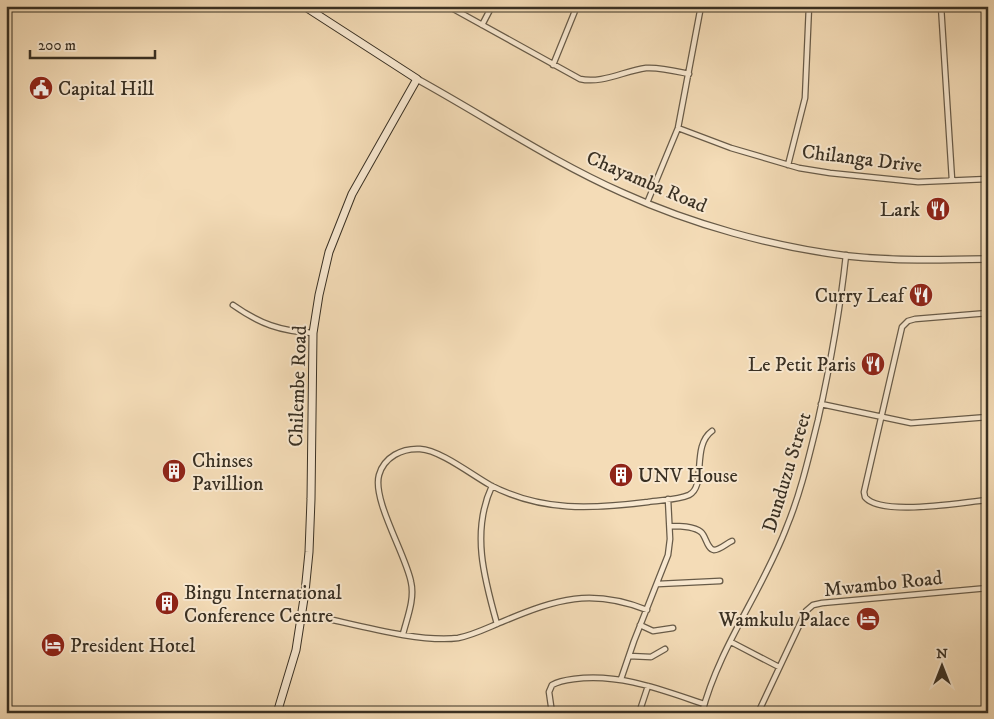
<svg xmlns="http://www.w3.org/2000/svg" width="994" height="719" viewBox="0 0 994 719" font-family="'IM FELL DW Pica',serif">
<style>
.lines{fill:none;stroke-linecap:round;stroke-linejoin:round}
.minor-casing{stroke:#685b48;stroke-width:7}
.tertiary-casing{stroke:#685b48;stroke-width:8}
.secondary-casing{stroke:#393023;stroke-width:9}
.minor{stroke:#f8e8d0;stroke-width:4.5}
.tertiary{stroke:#f8e8d0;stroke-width:5.5}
.secondary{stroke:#f8e8d0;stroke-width:7}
.labels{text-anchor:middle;stroke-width:4;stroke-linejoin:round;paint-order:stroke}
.poi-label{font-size:20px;fill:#393023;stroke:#f8e8d0;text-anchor:start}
.street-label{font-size:20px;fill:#393023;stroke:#f8e8d0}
</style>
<rect width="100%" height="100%" fill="#f4dcb7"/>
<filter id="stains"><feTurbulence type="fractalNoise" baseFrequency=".004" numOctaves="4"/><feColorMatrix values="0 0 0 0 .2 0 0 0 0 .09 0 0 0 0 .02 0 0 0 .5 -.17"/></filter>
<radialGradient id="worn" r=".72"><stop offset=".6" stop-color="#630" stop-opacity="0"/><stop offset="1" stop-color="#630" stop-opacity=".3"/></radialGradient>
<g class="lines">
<g class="minor-casing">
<path id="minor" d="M448,6l132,73c22,5 44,-8 66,-11 14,-1 29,3 43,6
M941,6l11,174
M482,25l10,-19
M553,65l24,-59
M678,128l53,20 68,20 31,5 88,9 70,-3
M788,165l17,-67 4,-92
M647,203l31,-75 23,-122
M233,305c27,19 47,26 80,28
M988,313l-73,6 -7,2 -6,6 -38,165 1,5c16,20 97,5 123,3
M821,404l90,19 77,-6
M492,486c-21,45 -8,92 5,138
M670,526c9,0 24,0 31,6 5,4 6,17 13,18 6,0 13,-7 18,-9
M658,584l62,-3
M301,615l14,1c39,8 104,27 143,22 16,-3 31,-11 46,-17 53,-22 87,-33 143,-11
M640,625l13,6 20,-3
M403,634c4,-16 12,-35 8,-52 -5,-27 -39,-82 -32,-107 5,-18 23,-27 41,-26 20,1 52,26 70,36 52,27 102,24 158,17 13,-2 30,-2 41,-7 18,-9 2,-49 23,-64
M731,642l48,25
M629,656l22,1 14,-8
M621,679l13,-38 34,-86 2,-16 -2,-40
M552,713l-3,-21 3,-7c7,-4 14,-5 22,-6 46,-6 88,11 130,25
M639,713l9,-27
M702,713c17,-66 61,-123 85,-187 14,-34 22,-70 31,-106 12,-54 22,-109 28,-165
M758,713l48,-102 7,-6 9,-2 166,-15"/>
</g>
<g class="tertiary-casing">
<path id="tertiary" d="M417,79c69,38 134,82 206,114 68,31 150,54 225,63 46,5 93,4 140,3"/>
</g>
<g class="secondary-casing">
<path id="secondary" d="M277,713l19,-63 9,-58 4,-40 2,-53 2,-166 6,-38 10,-43 23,-58 65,-115 -113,-73"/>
</g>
<use href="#minor" class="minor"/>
<use href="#tertiary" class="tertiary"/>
<use href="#secondary" class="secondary"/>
</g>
<defs>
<g id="civic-disc" transform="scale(1.25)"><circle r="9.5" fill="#8f2418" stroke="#f8e8d0"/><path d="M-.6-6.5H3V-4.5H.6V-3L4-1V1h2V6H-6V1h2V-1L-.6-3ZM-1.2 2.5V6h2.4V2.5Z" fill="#fff"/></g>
<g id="restaurant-disc" transform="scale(1.25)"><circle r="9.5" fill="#8f2418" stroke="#f8e8d0"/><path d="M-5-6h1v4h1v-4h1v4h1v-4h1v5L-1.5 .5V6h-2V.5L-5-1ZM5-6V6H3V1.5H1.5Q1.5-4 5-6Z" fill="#fff"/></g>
<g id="building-disc" transform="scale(1.25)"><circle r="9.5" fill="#8f2418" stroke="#f8e8d0"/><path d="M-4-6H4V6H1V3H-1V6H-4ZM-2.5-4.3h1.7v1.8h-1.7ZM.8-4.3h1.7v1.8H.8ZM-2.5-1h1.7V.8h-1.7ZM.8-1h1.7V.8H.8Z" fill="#fff"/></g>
<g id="hotel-disc" transform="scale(1.25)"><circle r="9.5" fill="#8f2418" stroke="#f8e8d0"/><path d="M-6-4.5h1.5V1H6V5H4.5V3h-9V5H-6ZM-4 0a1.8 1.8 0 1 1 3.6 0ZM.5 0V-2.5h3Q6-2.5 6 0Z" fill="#fff"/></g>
</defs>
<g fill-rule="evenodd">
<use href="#civic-disc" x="41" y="88"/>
<use href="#restaurant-disc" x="938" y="209"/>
<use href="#restaurant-disc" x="921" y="295"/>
<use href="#restaurant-disc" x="873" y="364"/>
<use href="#building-disc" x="174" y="471"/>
<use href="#building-disc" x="621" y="475"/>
<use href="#building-disc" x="167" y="603"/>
<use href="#hotel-disc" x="868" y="619"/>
<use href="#hotel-disc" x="53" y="645"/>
</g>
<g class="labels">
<g class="poi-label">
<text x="58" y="95">Capital Hill</text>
<text x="920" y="216" text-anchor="end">Lark</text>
<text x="904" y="302" text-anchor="end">Curry Leaf</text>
<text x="856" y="371" text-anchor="end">Le Petit Paris</text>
<text x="192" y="467">Chinses<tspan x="192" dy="23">Pavillion</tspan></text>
<text x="638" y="482">UNV House</text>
<text x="184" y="599">Bingu International<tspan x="184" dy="23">Conference Centre</tspan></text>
<text x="850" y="626" text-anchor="end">Wamkulu Palace</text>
<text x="70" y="652">President Hotel</text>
</g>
<g class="street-label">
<text transform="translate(862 158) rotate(7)" y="7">Chilanga Drive</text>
<text transform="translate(647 181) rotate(23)" y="7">Chayamba Road</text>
<text transform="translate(297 386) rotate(-88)" y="7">Chilembe Road</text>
<text transform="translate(786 472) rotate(-73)" y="7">Dunduzu Street</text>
<text transform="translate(883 583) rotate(-6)" y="7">Mwambo Road</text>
</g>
</g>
<rect width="994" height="719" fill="none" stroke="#f4dcb7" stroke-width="25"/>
<rect x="8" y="8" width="979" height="704" fill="none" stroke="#393023" stroke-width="2.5"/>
<rect x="12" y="12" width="969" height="694" fill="none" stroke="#393023"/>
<g transform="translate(942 666)" stroke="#f8e8d0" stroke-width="4" paint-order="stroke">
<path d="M0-4L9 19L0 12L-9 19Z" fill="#393023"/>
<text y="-8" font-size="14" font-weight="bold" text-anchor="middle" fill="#393023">N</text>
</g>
<path d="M30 50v8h125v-8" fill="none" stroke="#393023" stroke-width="2.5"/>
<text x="38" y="50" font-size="15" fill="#393023" stroke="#f8e8d0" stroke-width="4" paint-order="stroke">200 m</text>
<rect width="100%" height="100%" filter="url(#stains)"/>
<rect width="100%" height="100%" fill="url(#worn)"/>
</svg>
